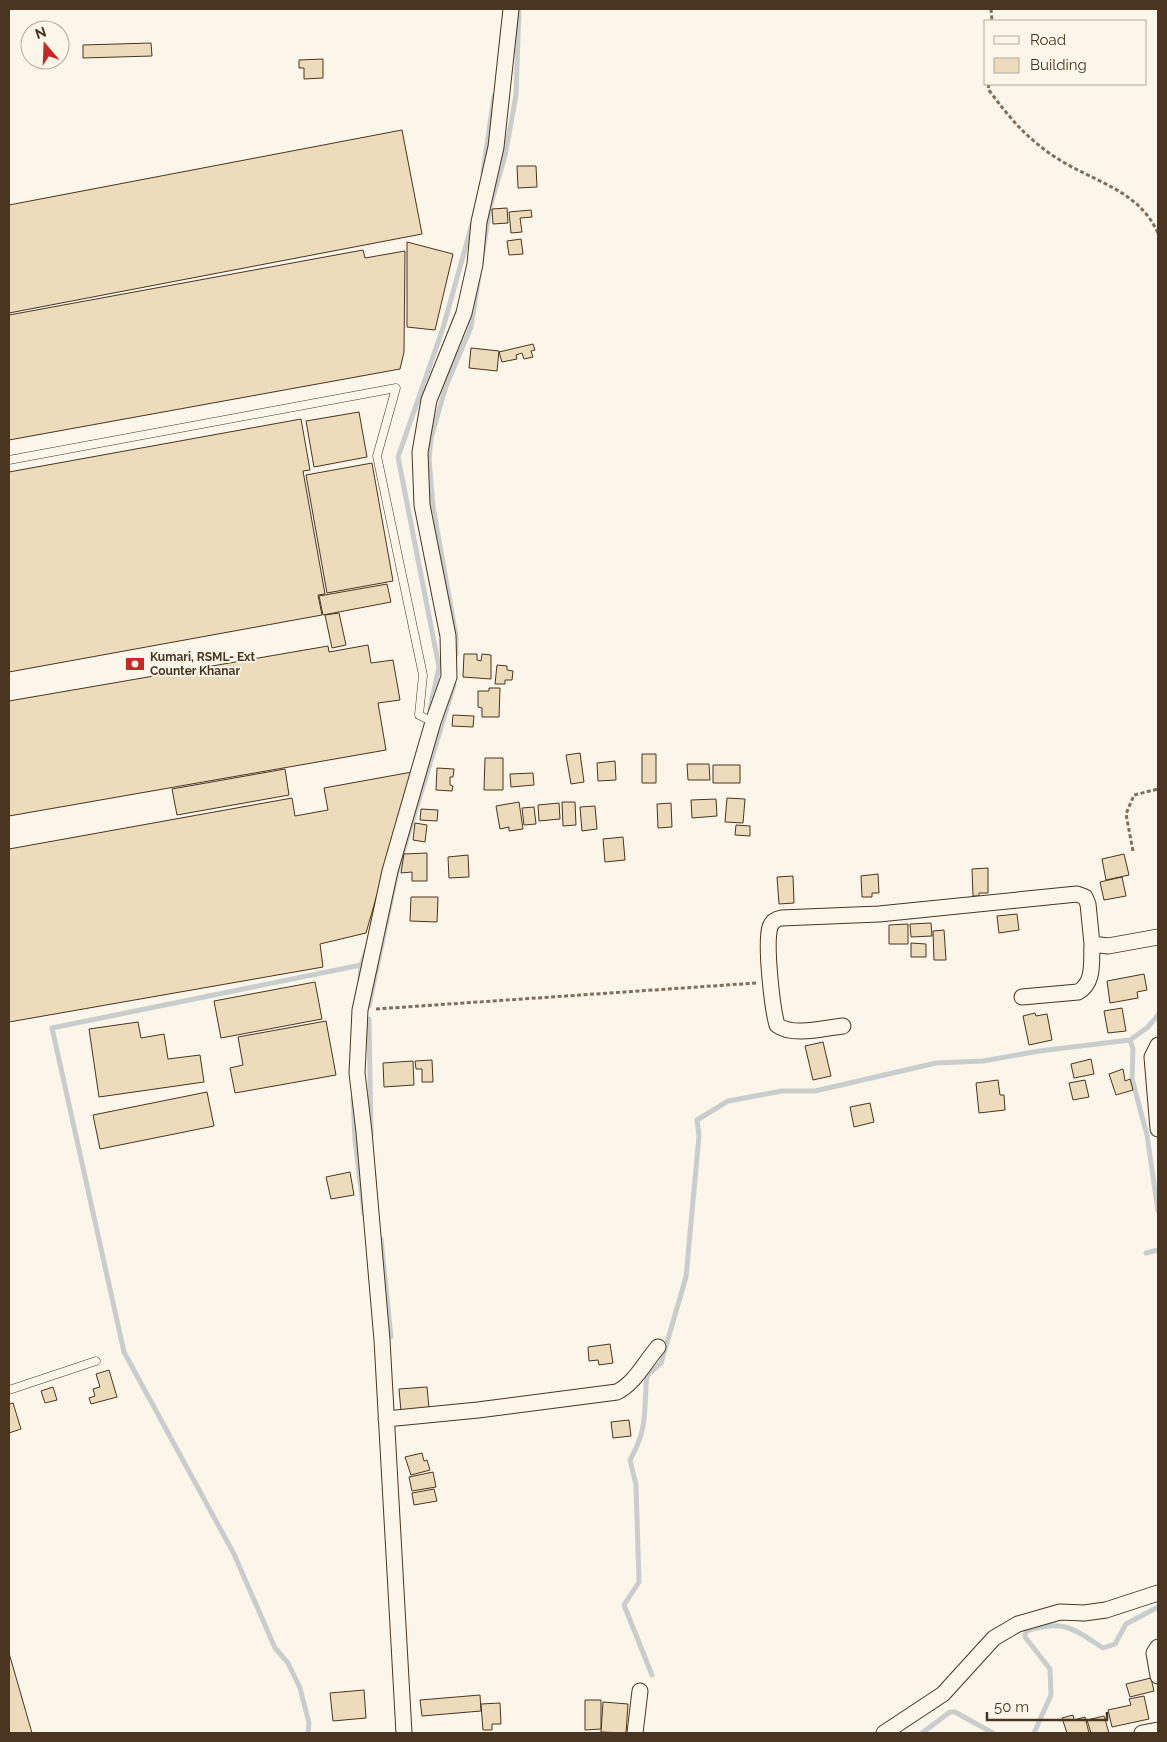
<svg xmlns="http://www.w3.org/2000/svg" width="1167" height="1742" viewBox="0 0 1167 1742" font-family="Raleway,sans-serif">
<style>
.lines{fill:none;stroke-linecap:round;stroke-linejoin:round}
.stream{stroke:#c9cecd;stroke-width:5}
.building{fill:#ecdcbc;stroke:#4a3520}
.lane-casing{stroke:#4a3520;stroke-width:9}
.street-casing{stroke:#4a3520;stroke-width:17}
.path{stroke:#7f6f5c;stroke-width:3;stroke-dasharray:4 2.5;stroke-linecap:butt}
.lane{stroke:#fbf6e9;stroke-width:8}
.street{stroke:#fbf6e9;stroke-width:15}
.labels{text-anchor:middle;stroke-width:4;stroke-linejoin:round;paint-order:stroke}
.poi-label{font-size:12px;font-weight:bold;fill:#4a3520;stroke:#fbf6e9;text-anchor:start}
</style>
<rect width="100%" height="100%" fill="#fbf6e9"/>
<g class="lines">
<path class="stream" d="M483,172l11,-76
M456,654v-18l-23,-129 -4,-48 2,-21 15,-52 25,-59 19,-120 15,-51 11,-61 3,-86
M430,709l9,-42 -41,-210 45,-129 29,-104
M360,980l1,-15 5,-14
M369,1006l28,-134 57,-187
M369,1019l2,117
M1130,1040l3,9 -1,30 15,56 11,76
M353,1098l2,42 9,74
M381,1239l10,98
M1146,1253l12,-3
M652,1675l-28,-70 15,-23 -3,-97 -6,-25c19,-34 13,-48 17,-84l14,-13 25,-86 13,-141 -2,-16 31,-19 54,-10h33l121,-28 47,-2 56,-10 91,-11 18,-13 10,-12
M308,1733l1,-10 -9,-35 -12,-25 -13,-15 -41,-94 -110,-202 -72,-324 309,-63
M922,1733l28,-21h5l38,21
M1034,1733l17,-38 -1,-26 -25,-32 1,-6c38,-12 46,-3 77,17l12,-4 11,-20 32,-17"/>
</g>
<path class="building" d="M151,43l1,13 -69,2v-13z
M323,59v19l-19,1v-11h-5v-8z
M402,130l20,104 -413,79v-108z
M517,166h19l1,21 -19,1z
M507,208l1,15 -15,1 -1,-15z
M531,210l1,7 -12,1 2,14 -11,1 -2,-21z
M521,239l2,15 -14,1 -2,-14z
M407,242l46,12 -18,76 -28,-3z
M363,250l2,8 40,-7 -1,101 -4,17 -391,71v-125z
M533,344l2,6 -4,1 2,6 -9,2 -2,-6 -6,2 1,4 -15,3 -3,-10z
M471,348l28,3 -2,20 -28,-3z
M359,412l8,45 -53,10 -8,-46z
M301,419l9,51 -7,1 22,123 -7,1 4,20 -313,57v-200z
M372,463l21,118 -66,12 -21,-118z
M387,584l4,18 -68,13 -4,-19z
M339,613l7,32 -14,3 -7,-33z
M368,645l3,18 22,-3 7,40 -22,3 8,47 -377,66v-115l319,-55 1,6z
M464,654h13v6l4,1 1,-7 9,1v24l-28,-2z
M497,665l10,1v4l6,1 -1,9h-7v4h-10z
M489,688h11l-1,29h-17v-9l-4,-1v-16h11z
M453,715l21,1 -1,11 -21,-1z
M580,753l4,29 -13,2 -5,-29z
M642,754h14v29h-14z
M485,758h18v32h-19z
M615,761l1,19 -18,1 -1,-18z
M687,764h22l1,16h-22z
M713,765h27v18h-27z
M437,768l17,1 -1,8h-3v8l3,1 -1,5 -16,-1z
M285,769l4,26 -112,20 -5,-26z
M412,772l-46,161 -46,11 3,23 -314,55v-173l283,-51 3,18 33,-6 -4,-22z
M533,773l1,12 -23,2 -1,-13z
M727,798l18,1 -2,24 -18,-1z
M716,799l1,17 -25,2 -1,-18z
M519,802l4,27 -14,2v-4l-9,2 -4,-23z
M562,802h13l1,23 -13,1z
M559,803l1,16 -21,2 -1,-16z
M671,803l1,24 -14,1 -1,-24z
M595,806l2,23 -15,2 -2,-24z
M534,807l2,17 -12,1 -2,-17z
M421,809l17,1 -1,11 -17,-1z
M415,823l12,2 -2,17 -12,-2z
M736,825l14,1v10l-15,-1z
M623,837l2,23 -20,2 -2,-23z
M427,853v28h-15v-9l-11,1 3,-19z
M1124,854l5,21 -23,5 -4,-21z
M468,855l1,22 -20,1 -1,-21z
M988,868v25h-9v3h-6l-1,-27z
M878,874l1,19h-7v4h-10l-1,-21z
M793,876l1,27 -15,1 -2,-27z
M1122,877l4,19 -22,4 -4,-18z
M411,897h27l-1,25 -27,-1z
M1017,914l2,16 -20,3 -2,-17z
M931,923l1,13 -21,1 -1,-13z
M908,924v20h-19v-19z
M944,930l2,30h-12l-1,-29z
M911,943l15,1v13h-15z
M1144,974l3,16 -10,2 1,6 -28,5 -3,-22z
M315,982l7,37 -101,19 -7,-37z
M1122,1008l4,23 -18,2 -4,-22z
M1035,1013l1,3 11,-2 5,26 -23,5 -6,-29z
M326,1021l10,54 -101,18 -5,-25 13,-3 -5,-28z
M138,1022l3,16 23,-4 4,25 32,-4 4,27 -105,15 -10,-68z
M823,1042l8,34 -18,4 -8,-34z
M1091,1059l3,15 -20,4 -3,-14z
M432,1060l1,22h-11v-13h-6l-1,-8z
M413,1061l1,24 -30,2 -1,-24z
M1123,1069l2,12 5,-2 3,11 -17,5 -7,-21z
M998,1080l2,15h4l1,15 -26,3 -3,-30z
M1085,1080l4,17 -16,3 -4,-17z
M207,1092l7,34 -114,23 -7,-34z
M870,1103l4,19 -20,5 -4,-20z
M350,1172l4,23 -23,4 -5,-22z
M610,1344l3,19 -14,2 -1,-5 -9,1 -1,-14z
M109,1370l8,27 -26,7 -2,-6 6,-2 -2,-7 7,-2 -4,-13z
M53,1387l4,13 -12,3 -4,-12z
M427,1387l2,21 -28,3 -2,-22z
M13,1403l8,26 -12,4v-29z
M629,1420l2,16 -18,2 -2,-16z
M422,1453l2,8 3,-1 3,10 -19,5 -6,-18z
M433,1472l3,15 -24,4 -3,-14z
M434,1489l3,12 -23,4 -2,-12z
M9,1653l23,80h-23z
M1151,1678l3,13 -24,6 -4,-13z
M364,1690l2,28 -33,3 -3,-28z
M480,1695l1,16 -59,5 -2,-16z
M1144,1696l5,23 -37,8 -4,-17 23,-5 -2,-6z
M585,1700h16v29l-16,1z
M603,1702l25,2 -2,29 -25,-1z
M500,1703l1,21h-9v6h-9l-2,-26z
M1073,1715l1,5 11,-3 4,16h-22l-5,-15z
M1104,1716l5,17h-18l-4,-13z"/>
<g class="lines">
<g class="lane-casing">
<path id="lane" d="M9,460l387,-72 -19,68 46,219 -4,40 14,7
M9,1390l87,-29"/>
</g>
<g class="street-casing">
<path id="street" d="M1022,997l56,-5c17,-9 13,-31 14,-48
M843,1026c-19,2 -50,11 -66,-1 -5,-18 -12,-81 -7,-98 2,-6 6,-8 11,-9l98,-4 198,-20 8,3 3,7 4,40 16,2 50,-9
M1158,1045l-6,12 6,72
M386,1419l92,-9 139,-18c18,-9 28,-30 41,-45
M1158,1647l-4,6 4,23
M404,1733l-22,-393 -18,-208 -7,-59 3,-63 30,-139 43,-149 16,-45 -1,-41 -26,-131 -2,-53 9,-52 35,-87 11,-49 4,-42 17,-75 15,-138
M635,1733l5,-42
M884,1733l59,-39 51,-56 24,-14 42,-12 24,1 22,-3 52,-17
M1142,1733l16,-3"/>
</g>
<path class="path" d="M991,9l1,12
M989,84l-1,5c21,28 37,48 67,68 38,25 83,32 103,76
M1133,851l-7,-37 8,-19 24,-6
M376,1009l380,-26"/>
<use href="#lane" class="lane"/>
<use href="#street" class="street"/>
</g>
<defs>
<g id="bank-bare" transform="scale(1.5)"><path d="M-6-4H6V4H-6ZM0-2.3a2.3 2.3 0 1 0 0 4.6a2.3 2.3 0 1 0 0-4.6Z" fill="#c62828" stroke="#fbf6e9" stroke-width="2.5" paint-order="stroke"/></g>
</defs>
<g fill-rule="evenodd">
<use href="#bank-bare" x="135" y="664"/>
</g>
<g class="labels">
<g class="poi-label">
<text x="150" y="661">Kumari, RSML- Ext<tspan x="150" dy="14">Counter Khanar</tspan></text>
</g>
</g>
<rect width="1167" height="1742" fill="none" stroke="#4a3520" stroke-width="20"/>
<rect x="984" y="20" width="162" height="65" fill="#fbf6e9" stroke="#b4a999"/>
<rect x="994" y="36" width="25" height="8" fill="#fbf6e9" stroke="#b4a999"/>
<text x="1030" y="45" font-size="15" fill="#4a3520">Road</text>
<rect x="994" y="58" width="25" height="15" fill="#ecdcbc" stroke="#b4a999"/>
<text x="1030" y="70" font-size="15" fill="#4a3520">Building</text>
<g transform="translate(45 45) rotate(341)"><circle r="24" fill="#fbf6e9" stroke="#b4a999"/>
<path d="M0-4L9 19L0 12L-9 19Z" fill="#c62828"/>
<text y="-8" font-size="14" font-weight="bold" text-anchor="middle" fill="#4a3520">N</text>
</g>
<path d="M987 1712v8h120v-8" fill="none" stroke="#4a3520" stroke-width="2.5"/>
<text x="994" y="1712" font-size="15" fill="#4a3520" stroke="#fbf6e9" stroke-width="4" paint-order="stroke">50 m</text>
</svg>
